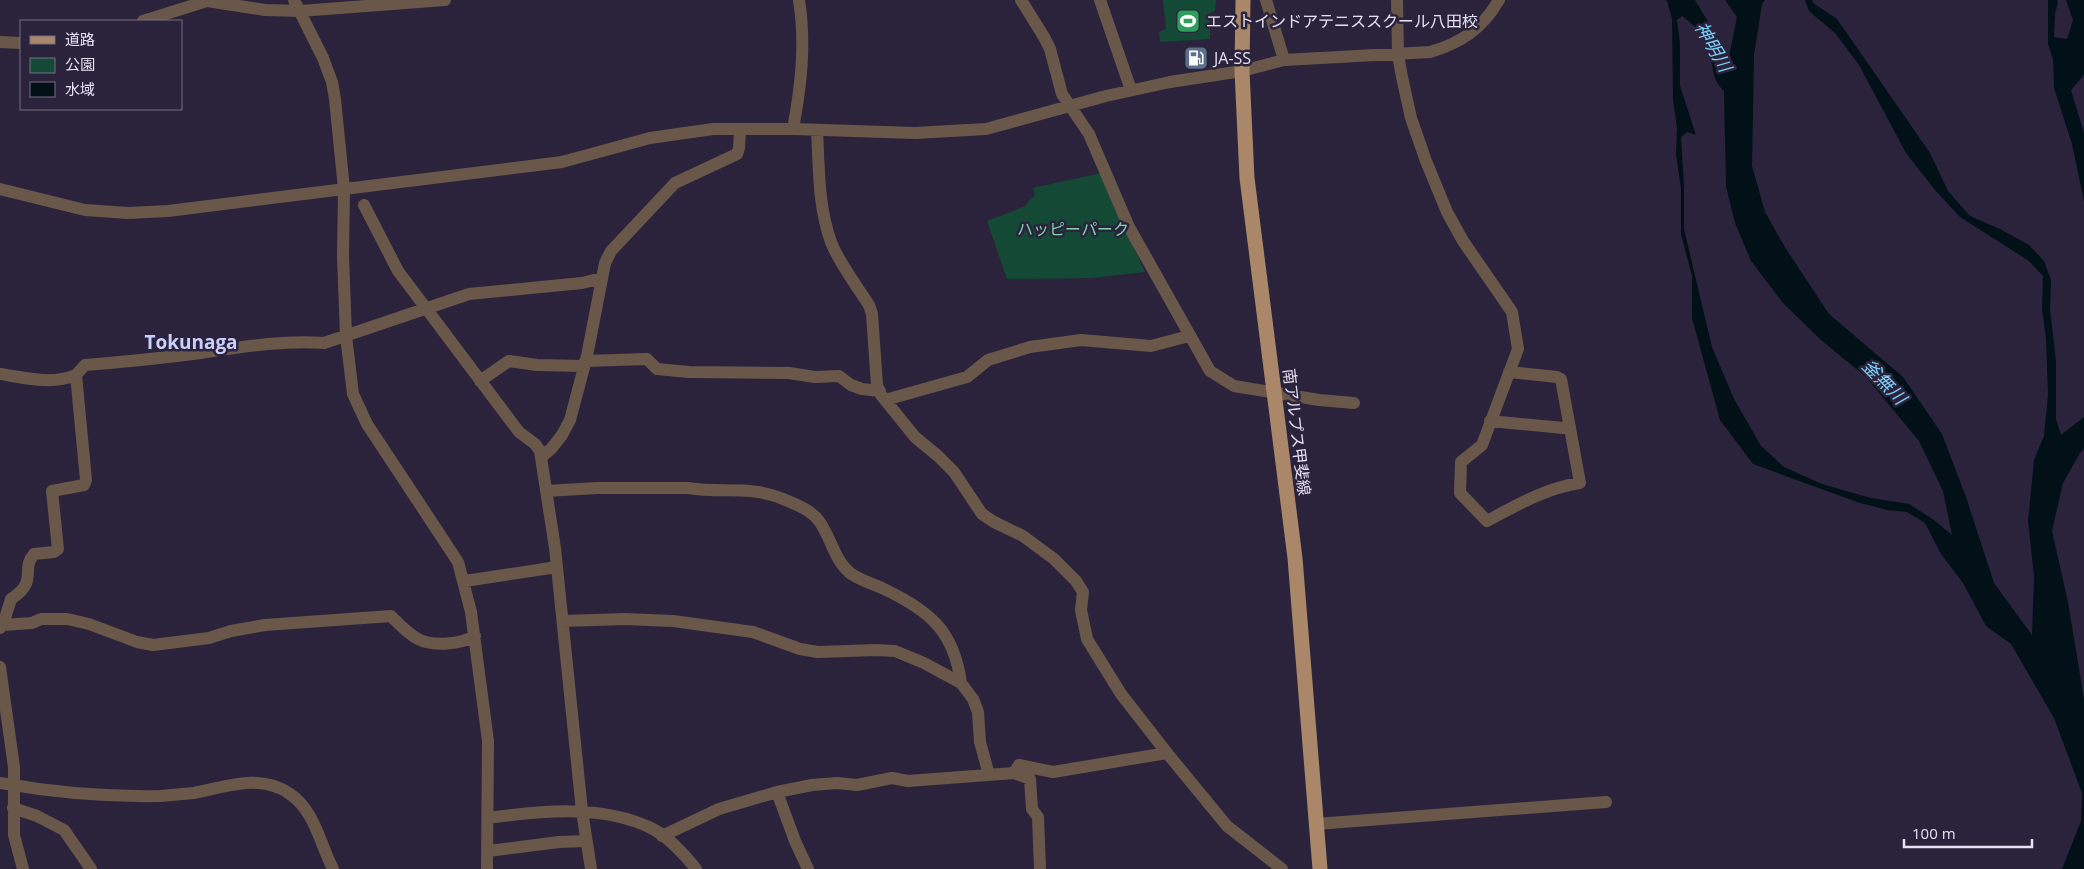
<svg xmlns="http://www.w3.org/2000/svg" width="2084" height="869" viewBox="0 0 2084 869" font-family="'Open Sans','Noto Sans JP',sans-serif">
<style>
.green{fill:#144a35}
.water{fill:#021018;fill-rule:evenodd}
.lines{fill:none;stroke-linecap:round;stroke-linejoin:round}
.minor{stroke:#695849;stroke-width:12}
.major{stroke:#a98768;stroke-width:15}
.labels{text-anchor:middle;stroke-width:5;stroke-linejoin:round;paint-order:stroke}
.poi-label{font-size:16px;fill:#e5e1f2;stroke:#2a233b;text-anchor:start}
.park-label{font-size:16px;fill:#7dd3ac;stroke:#2a233b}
.street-label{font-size:16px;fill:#e5e1f2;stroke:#2a233b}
.water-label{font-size:18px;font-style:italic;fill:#7cd1fa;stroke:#2a233b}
.quarter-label{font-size:19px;font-weight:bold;fill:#c7cffa;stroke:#2a233b}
</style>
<rect width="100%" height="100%" fill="#2a233b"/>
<path class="green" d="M1163,0h53l-1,11 -5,2v26l-50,3 -1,-10 7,-3z
M1101,173l44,99 -54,6 -84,1 -20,-58 39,-15 3,-6 6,-4 -2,-8z"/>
<path class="water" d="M1665,0h30l34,57 8,-40 -12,-17h40l-3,4 -8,51 -2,111 13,46 21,37 43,65 74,63 39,57 24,63 28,86 38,52 2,-59 -6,-55 6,-61 10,-24 4,-41 -2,-57 -4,-29 1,-33 -14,-15 -69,-44 -25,-27 -29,-37 -47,-88 -24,-32 -26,-22 -4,-11h7l1,3 24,16 93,134 18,38 22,25 30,13 29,16 15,16 7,19 -1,29 6,52v58l5,16 23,-18v32l-4,4 -17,30 -11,48 16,71 16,97v170h-22l19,-48 1,-28 -28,-75 -43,-74 -25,-18 -23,-43 -22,-29 -16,-31 -18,-11 -20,-2 -30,-8 -104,-38 -33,-44 -28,-102v-42l-11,-42v-46l-5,-33 1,-27 -4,-28 -1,-82 -5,-17zM1682,16c11,8 21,17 26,30 5,15 3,34 16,45l2,96 9,36 16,38 32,42 38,37 45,37 53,64 24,50 9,44 -18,-15 -25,-16 -38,-6 -49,-14 -38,-17 -23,-21 -27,-47 -22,-52 -28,-118v-44l-3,-48 6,-5 9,3 -16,-49v-43l-3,-23z
M2048,0h9l1,2 -3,12 -1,23 13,2 6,-19 -7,-20h18v75l-13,15 13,43v68l-12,-57 -18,-56 -1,-29 -5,-15z"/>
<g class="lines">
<path class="minor" d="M294,0l29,58 9,24 3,17 9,90 -1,67 3,80 7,58 14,30 91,138 13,50 17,129 -1,128
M1021,0l23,37 6,12 12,45 27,40 40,93 81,144 24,15 85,14 35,3
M1100,0l31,90
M1266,0l18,60
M1397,0l1,55 4,22 9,41 15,43 21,51 16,29 49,71 6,37 -36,96 -21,17 -1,31 27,28c30,-16 59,-33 93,-38l-19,-104 -4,-2 -48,-5
M143,21l64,-20 58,9 35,1 145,-11
M0,42l21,1
M793,129c8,-43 13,-85 6,-129
M817,130c2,37 1,76 14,112 8,21 26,44 38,63l3,9 5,71 4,10 34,42 23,19 16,16 28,42 12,8 29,14 31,23 22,22 7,11 -2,18 6,29 34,55 46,59 60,73 55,43
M0,189l85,21 43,3 40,-2 394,-49 88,-24 63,-9h80l122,4 71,-4 120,-33 64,-14 72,-11 42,-11 146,-8c31,-9 52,-23 69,-52
M364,205l34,66 121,161 16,12 5,7 15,97 27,263 9,58
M585,361l62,-2 10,10 32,3 100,1 26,4 24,-1 12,9 11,4 18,2
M0,374c26,4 51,11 76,1
M480,381l29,-20 28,4 47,1
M885,400l82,-23 21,-17 42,-13 51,-7 70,6 38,-10
M1490,421l74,7 6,-1
M541,457l10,-8 11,-14 8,-15 17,-64 18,-93 6,-12 64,-68 62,-29 2,-6 1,-18
M546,491l51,-3h91c37,6 62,-4 100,13 11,5 24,10 31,20 12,16 15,39 31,52 9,7 24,11 34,16 46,22 70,42 77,94
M465,581l92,-14
M563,621l62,-2 48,2 80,11 47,17 18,3 59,-2 18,1 29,12 37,20 12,16 5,13 2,30 9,33
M3,625l29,-2 9,-4h26l22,5 48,18 16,3 56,-7 22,-7 34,-6 126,-9c8,8 16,17 27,23 15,8 43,5 57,-3
M0,628l3,-3 8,-26c28,-18 9,-29 23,-45l20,-2 4,-3 -6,-58 32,-6 2,-5 -10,-105 9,-10c39,-3 77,-7 116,-12 41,-6 81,-13 123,-10l145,-49 113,-11 20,-5
M0,667l14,100v68l9,34
M1014,773l5,-8 34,7 114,-19
M0,783c50,9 109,14 160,13 11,-1 23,-2 34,-3 32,-6 66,-20 96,1 25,17 30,50 43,75
M777,792l18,49 13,28
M13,808l24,8 27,14 27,39
M488,818c53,-7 113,-14 163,10 18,9 33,26 45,41
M1316,824l290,-22
M662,836l57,-27 58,-17 35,-7 25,-2 20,2 35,-7 16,3 106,-8 16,6 2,30 6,8 2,52
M488,851l71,-9 27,-1"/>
<path class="major" d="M1243,0l-1,71 5,107 48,380 25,311"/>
</g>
<defs>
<g id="stadium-square" transform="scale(1.25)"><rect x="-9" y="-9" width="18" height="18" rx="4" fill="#2e9e5b" stroke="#2a233b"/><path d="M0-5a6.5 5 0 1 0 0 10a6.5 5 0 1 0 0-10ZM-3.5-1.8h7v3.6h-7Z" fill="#fff"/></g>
<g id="fuel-square" transform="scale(1.25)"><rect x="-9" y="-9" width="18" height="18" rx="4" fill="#5c6f8a" stroke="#2a233b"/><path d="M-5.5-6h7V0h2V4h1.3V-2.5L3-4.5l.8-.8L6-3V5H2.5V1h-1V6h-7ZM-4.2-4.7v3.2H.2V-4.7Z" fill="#fff"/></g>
</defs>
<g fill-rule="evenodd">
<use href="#stadium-square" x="1188" y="21"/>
<use href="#fuel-square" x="1196" y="58"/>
</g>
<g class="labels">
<g class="poi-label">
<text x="1206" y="27">エストインドアテニススクール八田校</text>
<text x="1214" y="64">JA-SS</text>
</g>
<g class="park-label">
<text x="1073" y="235">ハッピーパーク</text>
</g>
<g class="street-label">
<text transform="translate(1297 432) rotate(83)" y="6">南アルプス甲斐線</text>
</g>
<g class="water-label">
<text transform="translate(1713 47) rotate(60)" y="6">神明川</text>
<text transform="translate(1884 382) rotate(46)" y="6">釜無川</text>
</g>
<g class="quarter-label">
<text x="191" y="349">Tokunaga</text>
</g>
</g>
<rect x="20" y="20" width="162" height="90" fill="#2a233b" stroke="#756f84"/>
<rect x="30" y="36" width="25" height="8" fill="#a98768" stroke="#756f84"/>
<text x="65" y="45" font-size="15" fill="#e5e1f2">道路</text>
<rect x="30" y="58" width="25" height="15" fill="#144a35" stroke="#756f84"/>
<text x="65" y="70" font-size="15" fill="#e5e1f2">公園</text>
<rect x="30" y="82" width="25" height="15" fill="#021018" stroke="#756f84"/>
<text x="65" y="95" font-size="15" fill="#e5e1f2">水域</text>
<path d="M1904 839v8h128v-8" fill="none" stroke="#e5e1f2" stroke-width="2.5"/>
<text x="1912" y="839" font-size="15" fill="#e5e1f2" stroke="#2a233b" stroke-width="4" paint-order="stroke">100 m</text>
</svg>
